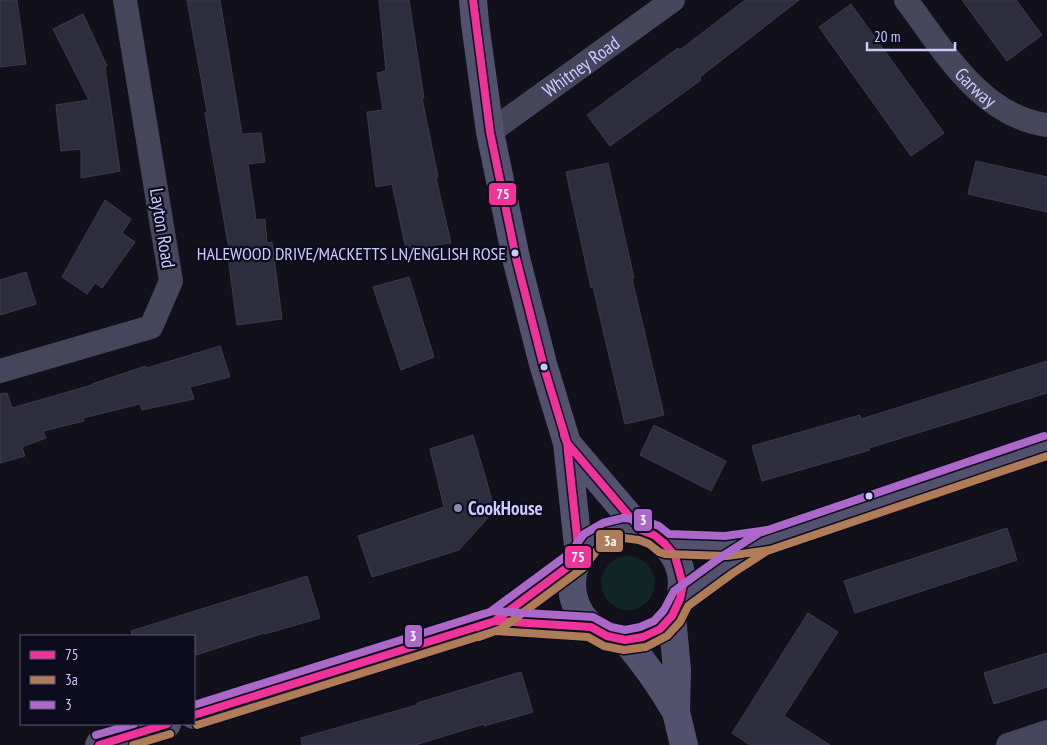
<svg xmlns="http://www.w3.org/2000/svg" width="1047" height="745" viewBox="0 0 1047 745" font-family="'PT Sans Narrow',sans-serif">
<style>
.green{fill:#0f2625}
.building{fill:#2e2d3e;stroke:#3c3a50}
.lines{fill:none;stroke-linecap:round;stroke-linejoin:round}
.street{stroke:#45465c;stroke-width:24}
.secondary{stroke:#52526f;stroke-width:28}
.bus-1-casing{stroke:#0d0c1f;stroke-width:11}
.bus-2-casing{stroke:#0d0c1f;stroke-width:11}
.bus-3-casing{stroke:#0d0c1f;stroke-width:11}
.bus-1{stroke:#ef339a;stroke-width:8}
.bus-2{stroke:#b07c57;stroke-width:8}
.bus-3{stroke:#ac68c9;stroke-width:8}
.bus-dot{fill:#cbcaff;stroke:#0d0c1f;stroke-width:2}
.poi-dot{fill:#8a89af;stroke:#0d0c1f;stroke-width:2}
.labels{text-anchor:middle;stroke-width:4.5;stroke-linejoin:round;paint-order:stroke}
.bus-label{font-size:18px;fill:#cbcaff;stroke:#0d0c1f;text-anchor:end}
.street-label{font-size:19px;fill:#cbcaff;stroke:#0d0c1f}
.poi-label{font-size:19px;font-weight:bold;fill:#cbcaff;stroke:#0d0c1f;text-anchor:start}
.line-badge{stroke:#0d0c1f;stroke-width:2}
.badge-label{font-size:14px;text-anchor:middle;font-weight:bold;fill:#fff}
</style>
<rect width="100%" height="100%" fill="#11101b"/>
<path class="green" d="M601 583a27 27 0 1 1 54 0a27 27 0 1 1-54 0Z"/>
<path class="building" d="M0,0h17l9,64 -26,3z
M187,0h33l22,134 19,-1 4,29 -17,2 8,56 9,-1 2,24 5,-1 10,77 -45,6 -10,-76h2l-24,-136 2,-1z
M379,0h30l15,98h-2l16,79 -2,1 15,65 -45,6 -14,-65 -16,3 -9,-75 16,-2 -6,-37 9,-2z
M745,0h54l-99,77 1,3 -91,66 -23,-31 91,-67 2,2z
M962,0h54l26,35 -35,26z
M851,4l93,129 -33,23 -92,-129z
M83,14l24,52 -2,1 15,104 -39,7v-29l-20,2 -5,-46 33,-5 -36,-71z
M976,161l71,16v35l-79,-18z
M608,163l26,115 -2,1 32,136 -39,9 -32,-137 -2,1 -25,-116z
M105,200l26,19 -9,14 13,9 -33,46 -7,-5 -8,11 -25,-17z
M26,272l10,32 -36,11v-35z
M409,277l25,80 -33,13 -28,-83z
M220,346l10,31 -40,10 4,12 -52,11 -2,-6 -57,14 1,3 -41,10 3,7 -24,9 3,9 -25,7v-69l7,-1 5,15 80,-23v-1l54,-18 1,2z
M1047,361v32l-178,55 1,2 -108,31 -10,-35 108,-31 1,4z
M654,425l72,36 -15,30 -71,-36z
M473,435l22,75 -36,40 -87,27 -14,-41 86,-29 -14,-58z
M1007,528l10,32 -162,53 -11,-32z
M307,576l13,42 -55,16 -1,-1 -68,22 -2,-19h-62l-1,-5z
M808,613l30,19 -54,84 46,29h-80l-18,-12z
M1047,653v34l-53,17 -10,-31z
M521,672l12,40 -49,14v-2l-69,21h-113l-1,-7 116,-33v-2z"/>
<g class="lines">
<g class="street">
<path id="s1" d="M906,0c37,49 74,116 141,125"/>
<path id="s2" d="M490,132l183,-132"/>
<path d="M0,371l151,-44 20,-46 -46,-281"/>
<path d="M1008,745l39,-13"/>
</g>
<path class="secondary" d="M473,0l2,23 15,109 26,126 27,106 24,79 12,112
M567,443l74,87
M572 584a55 55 0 1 1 110 0a55 55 0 1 1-110 0Z
M665,544l61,2 37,-4 284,-97
M680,599l47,-34 30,-19
M672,616l5,54 -1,42 8,33
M495,621l96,6
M625,640c20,23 36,46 51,72
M194,715l301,-94 82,-61
M99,745l68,-21"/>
<g class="bus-1-casing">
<path id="bus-1" d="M477,627l18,-6 82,-61 2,-5 -12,-112 -3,-8
M194,715l301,-94 96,6 16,9 18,4 18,-3 17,-8 12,-13 8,-17 3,-14 -8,-29 -10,-12 -11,-9 -13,-5 -74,-87 -24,-79 -27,-106 -26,-126 -17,-132
M99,745l68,-21"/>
</g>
<g class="bus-2-casing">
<path id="bus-2" d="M479,637l22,-8 82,-61 15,-19 12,-8 14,-3 15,2 10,4 10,8 6,2 62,2 42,-6
M197,725l299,-94 92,6 16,9 20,4 22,-3 21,-11 13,-14 8,-16 45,-33 34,-22 280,-95
M133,745l37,-11"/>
</g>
<g class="bus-3-casing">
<path id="bus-3" d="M473,617l17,-5 80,-59 14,-19 19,-11 20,-5 20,2 16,6 10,8 56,2 42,-6
M194,705l299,-94 100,6 18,10 14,3 15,-3 14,-6 10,-11 10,-19 47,-34 38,-24 285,-97
M96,735l38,-11"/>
</g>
<use href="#bus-1" class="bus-1"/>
<use href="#bus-2" class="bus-2"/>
<use href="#bus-3" class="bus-3"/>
</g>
<g class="bus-dot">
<circle cx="515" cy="253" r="4.5"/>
<circle cx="544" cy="367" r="4.5"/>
<circle cx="869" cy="496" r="4.5"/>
</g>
<circle class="poi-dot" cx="458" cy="508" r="5"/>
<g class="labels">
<g class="bus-label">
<text x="506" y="260">HALEWOOD DRIVE/MACKETTS LN/ENGLISH ROSE</text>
</g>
<g class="street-label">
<text dy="7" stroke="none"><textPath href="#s2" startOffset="112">Whitney Road</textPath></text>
<text dy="7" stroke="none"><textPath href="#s1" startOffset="112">Garway</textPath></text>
<text transform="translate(163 228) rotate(81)" y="7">Layton Road</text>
</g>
<g class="poi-label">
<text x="468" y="515">CookHouse</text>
</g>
</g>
<g class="line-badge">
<rect x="488" y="182" width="29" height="24" rx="5" fill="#ef339a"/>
<rect x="633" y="508" width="20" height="24" rx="5" fill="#ac68c9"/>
<rect x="595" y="529" width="29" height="24" rx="5" fill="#b07c57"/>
<rect x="564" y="545" width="28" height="24" rx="5" fill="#ef339a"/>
<rect x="404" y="624" width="19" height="24" rx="5" fill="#ac68c9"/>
</g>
<g class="badge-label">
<text x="503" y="199">75</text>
<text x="643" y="525">3</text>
<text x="610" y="546">3a</text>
<text x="578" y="562">75</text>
<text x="413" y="641">3</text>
</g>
<rect x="20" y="635" width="175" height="90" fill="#0d0c1f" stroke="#595879"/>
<rect x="30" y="651" width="25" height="8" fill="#ef339a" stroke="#595879"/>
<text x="65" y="660" font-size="15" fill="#cbcaff">75</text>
<rect x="30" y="676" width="25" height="8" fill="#b07c57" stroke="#595879"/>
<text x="65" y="685" font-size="15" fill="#cbcaff">3a</text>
<rect x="30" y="701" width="25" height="8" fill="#ac68c9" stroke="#595879"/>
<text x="65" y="710" font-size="15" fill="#cbcaff">3</text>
<path d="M867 42v8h88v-8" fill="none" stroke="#cbcaff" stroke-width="2.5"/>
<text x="874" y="42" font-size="15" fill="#cbcaff" stroke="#0d0c1f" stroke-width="4" paint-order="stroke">20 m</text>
</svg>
